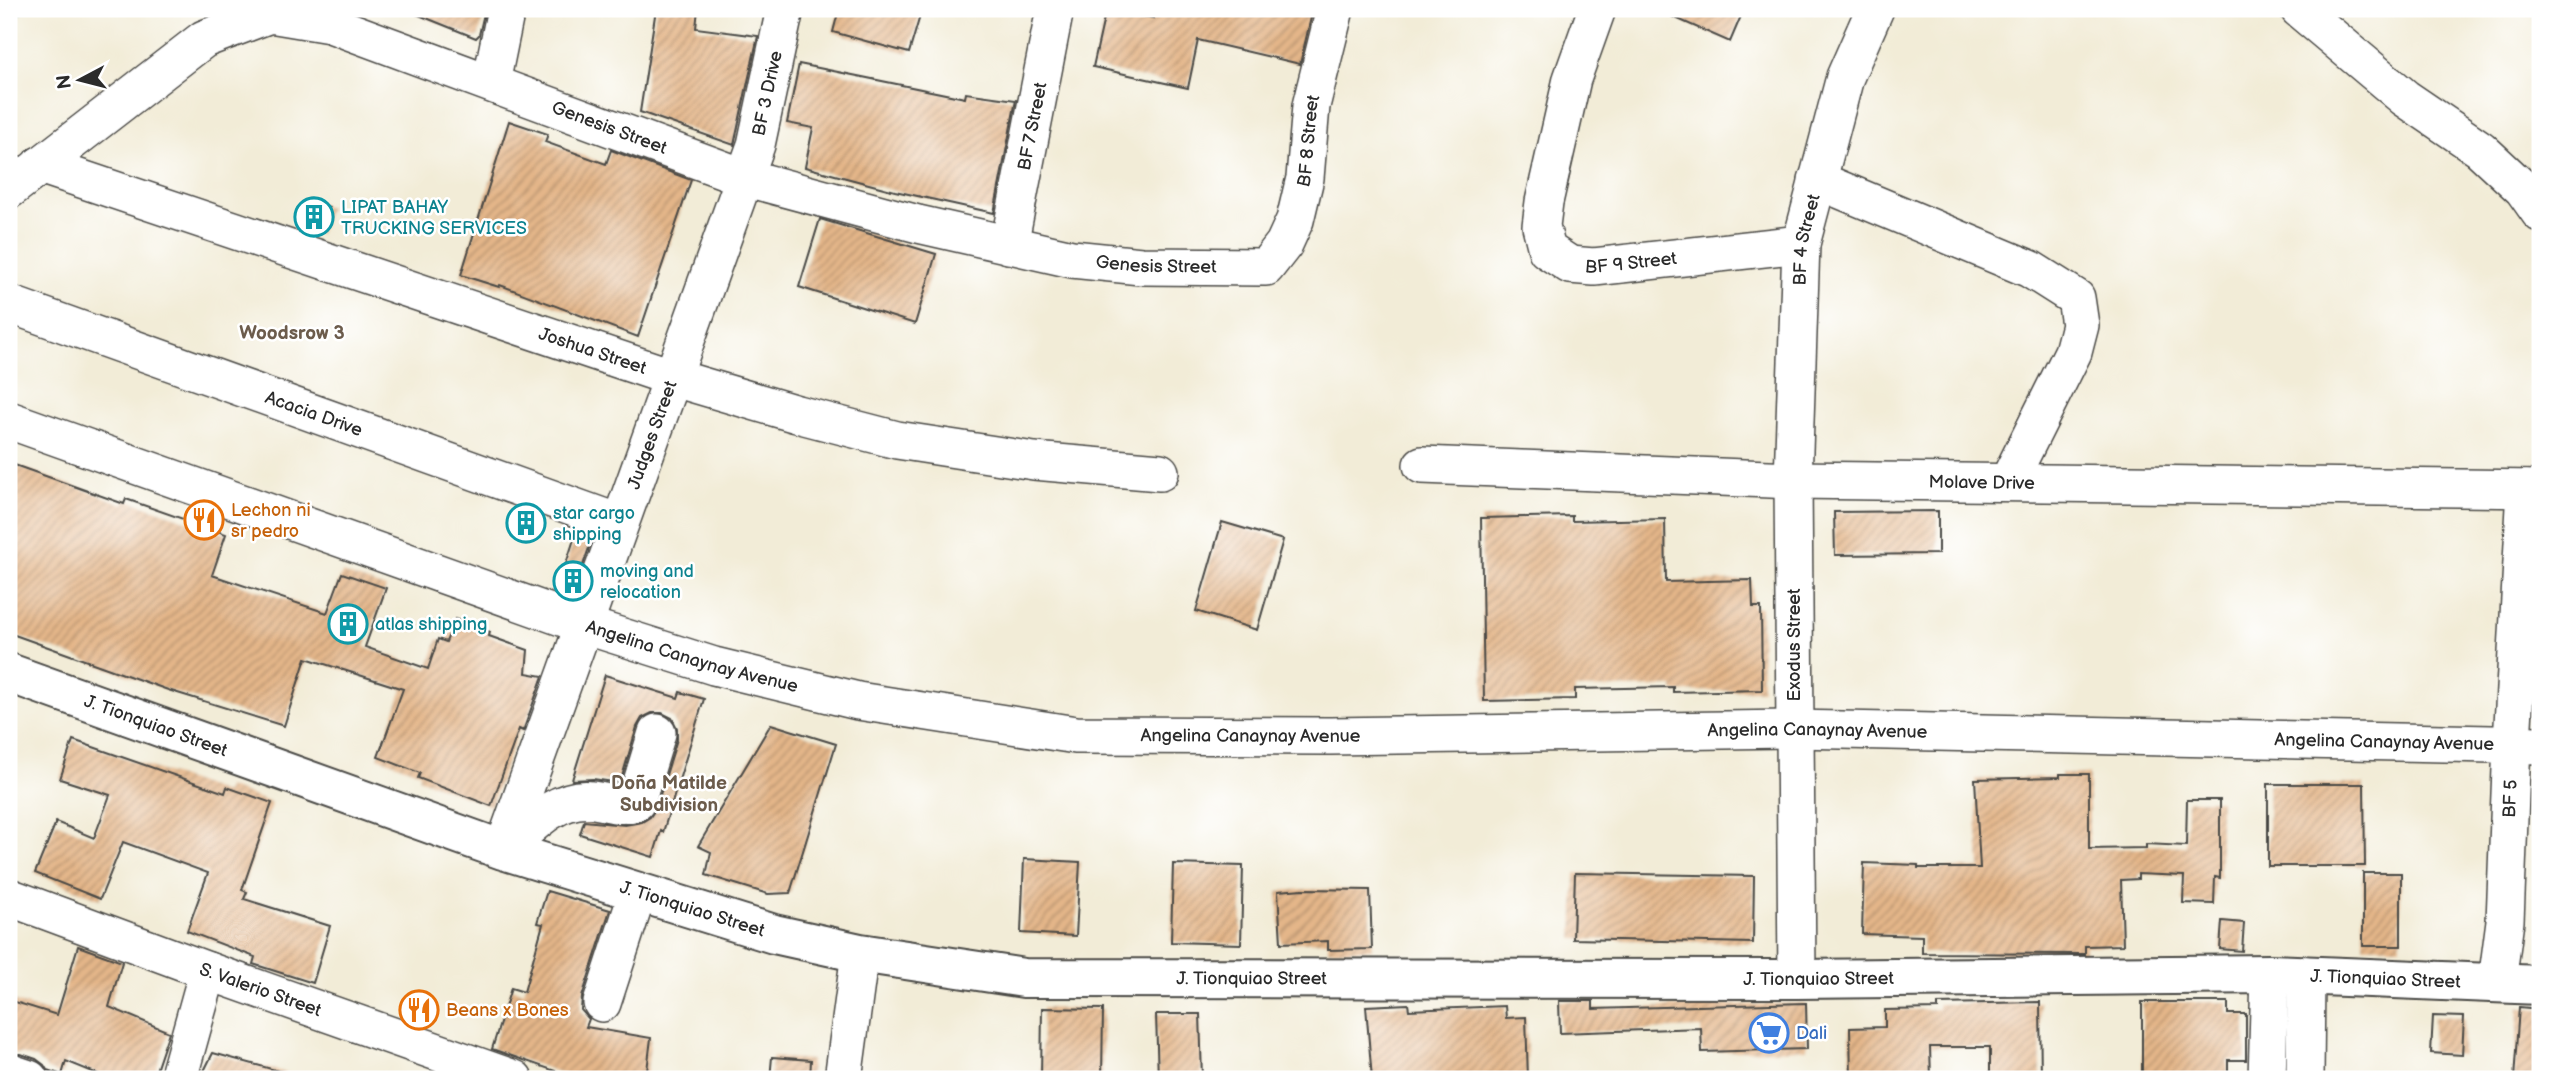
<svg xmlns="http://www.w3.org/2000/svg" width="2549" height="1088" viewBox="0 0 2549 1088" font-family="'Balsamiq Sans',sans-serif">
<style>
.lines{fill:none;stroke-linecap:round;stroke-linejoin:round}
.stream{stroke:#53b7d2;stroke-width:8}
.building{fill:url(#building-hatch)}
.minor-casing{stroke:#494845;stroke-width:40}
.major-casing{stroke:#494845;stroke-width:42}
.minor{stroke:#fff;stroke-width:37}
.major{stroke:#fff;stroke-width:38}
.labels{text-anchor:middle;stroke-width:5;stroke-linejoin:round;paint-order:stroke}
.street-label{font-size:18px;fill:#2b2b2b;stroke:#fff}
.culture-label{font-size:18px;fill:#0d838f;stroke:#fff;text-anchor:start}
.food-label{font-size:18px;fill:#c56008;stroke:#fff;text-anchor:start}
.shop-label{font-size:18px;fill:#366cbe;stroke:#fff;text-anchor:start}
.neighbourhood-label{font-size:19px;font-weight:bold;fill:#6c5c4c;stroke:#fff}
</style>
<defs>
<pattern id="building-hatch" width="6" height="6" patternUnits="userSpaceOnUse" patternTransform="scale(1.75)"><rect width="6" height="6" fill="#e4b689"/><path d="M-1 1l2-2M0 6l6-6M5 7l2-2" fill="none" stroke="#b99470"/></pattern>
</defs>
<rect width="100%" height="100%" fill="#fff"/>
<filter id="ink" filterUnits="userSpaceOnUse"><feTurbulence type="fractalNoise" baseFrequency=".0143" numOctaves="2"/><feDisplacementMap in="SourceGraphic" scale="14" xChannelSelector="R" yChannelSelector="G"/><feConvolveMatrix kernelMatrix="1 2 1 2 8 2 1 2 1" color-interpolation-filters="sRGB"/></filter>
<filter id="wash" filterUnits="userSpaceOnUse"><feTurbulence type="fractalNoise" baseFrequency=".00686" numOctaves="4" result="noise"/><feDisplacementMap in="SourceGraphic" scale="28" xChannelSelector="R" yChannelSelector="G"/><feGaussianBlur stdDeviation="1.57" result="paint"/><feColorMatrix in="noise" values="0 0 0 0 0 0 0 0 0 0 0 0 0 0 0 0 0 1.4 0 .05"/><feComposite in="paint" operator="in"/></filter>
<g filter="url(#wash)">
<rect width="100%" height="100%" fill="#f2ecd7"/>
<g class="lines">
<path class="stream" d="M9,18l11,-9"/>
</g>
<g id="blocks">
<path class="building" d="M404,9h81l-6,26 -3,3z
M656,9h42l-2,19 62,8 -24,109 -94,-33z
M839,9h83l-13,44 -76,-21z
M1106,9l48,9 3,-9h156l-13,55 -102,-24 -10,48 -95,-21z
M1655,9h89l-14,33z
M799,64l166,34 1,-5 50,7 -22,113 -99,-22 -90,-24 8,-39 -26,-5z
M509,121l39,13 -3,8 61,22 5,-14 80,30 -53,157 -138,-52 -1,2 -38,-12z
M309,199l20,8 -9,27 -20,-7z
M820,219l116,35 -21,70 -116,-37z
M9,463l115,41 2,-5 100,35 -14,41 115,38 15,-40 44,15 -21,59 63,22 10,-30 8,3 9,-23 35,13 -1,4 39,14 -2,23 17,3 -20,55 -4,-2 -28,77 -73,-28 2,-5 -42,-16 25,-68 -97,-31 -22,68 -116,-36 -159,-57z
M1938,511v43l-103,1 -1,-43z
M1572,516v5l93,-2 1,63 86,-2 1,27h8l1,83 -89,2v-5l-98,2v10l-91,2 -3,-183z
M1222,522l61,18 -26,90 -61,-19z
M576,533l16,6 -20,58 -15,-5z
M605,675l73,23 2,-6 24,7 -41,133 -2,-1 -8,26 -73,-23 4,-13 41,4 17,-3 8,-5 6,-9 21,-69v-11l-5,-10 -10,-5h-10l-10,5 -5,9 -17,56 -27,-4 -21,1z
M771,724l65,20 -46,149 -22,1 -62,-19 5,-23 -13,-6z
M73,740l152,53 2,-6 45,16 -30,87 5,2 -3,7 86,27 -17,57 -60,-19 2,-7 -68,-26 21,-58 -85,-31 -23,57 -65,-26 21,-51 38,16 16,-43 -50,-16z
M2060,774h29v75l57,-1v-4l40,2 1,-46h33v78l-5,-1 -1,27 -31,-1 1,-27 -46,-2v5l-17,1 2,65 -38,1v8l-163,-1v-17l-60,-2 2,-71 54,2v3h62l-5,-89 85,-2z
M2268,784h96l1,82h-97z
M1024,859l56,3 -4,74 -55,-3z
M1173,864l70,2 -2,78 -70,-2z
M1575,873l179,3 -1,67 -180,-4z
M2363,873h38v73h-38z
M1303,889l67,1 2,59 -44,1v-9l-47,2 -3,-52z
M547,891l63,19 -28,87 -1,13 8,9 -3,8 65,11 -5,41h-68l-86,-30 19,-61 13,4 19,-68 -6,-1z
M2222,921l22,2 -2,28 -22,-2z
M78,946l44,16 -13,45 60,25 -16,47h-43l-44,-18 -4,14 -15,-5 -3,-5 -8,-6 -15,-5h-12v-54l48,15z
M1559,1001h34v8l213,-6 1,46 -105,3 -1,-24 -141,5z
M2040,1002l1,77h-51v-32h-60l1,32h-80l-1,-51 35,-1v-17l53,-1v-5z
M2142,1002h86v12h18v46h-18v19h-86z
M1408,1004l1,6 96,-4 1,12 20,-1 2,62h-83v-2l-73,2 -6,-73z
M2519,1007l21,2v70h-26z
M1042,1008l61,1 -1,70h-61z
M1156,1014h44l2,65h-44z
M2433,1016l31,1 -2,38 -31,-2z
M213,1053l73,20 -1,6h-85z
M772,1057l39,3 -1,19h-40z"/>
</g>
</g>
<g filter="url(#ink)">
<use href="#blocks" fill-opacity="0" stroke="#494845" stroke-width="2"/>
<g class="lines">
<g class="minor-casing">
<g id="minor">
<path id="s1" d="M1597,9l-25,70 -28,123 -3,24 6,24 23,15 24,2 207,-23"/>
<path d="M2299,9l106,89 75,51 43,40 17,24"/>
<path d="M491,83l15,-74"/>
<path id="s2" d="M40,165l631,212 126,37 100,26 137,21 126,11"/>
<path d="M1817,180l213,89 46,29 4,27 -7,27 -65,130"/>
<path id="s3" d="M9,190l195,-151 66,-25 60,10 413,153 175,47 154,35 69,7 125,1 18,-23 11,-24 10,-42 6,-72 24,-97"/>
<path id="s4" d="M1009,245l46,-236"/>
<path id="s5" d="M9,304l610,219"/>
<path id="s6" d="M9,420l575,205 130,41 144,35 218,34 254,1 464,-7 746,16"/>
<path id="s7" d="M1422,465l371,15 747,9"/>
<path id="s8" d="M503,850l253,-705 29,-136"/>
<path d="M504,850c25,-22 52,-55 89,-50 16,2 27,8 43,2l21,-69"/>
<path id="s9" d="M9,897l199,74 306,108"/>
<path id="s10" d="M1797,979l-4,-499 8,-236 44,-167 30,-68"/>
<path id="s11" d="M2497,982l8,-61 7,-178 14,-254"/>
<path d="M602,1003l36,-111"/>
<path d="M13,1079l1,-5 15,5"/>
<path d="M178,1079l30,-108"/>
<path d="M843,1079l17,-126"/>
<path d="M2267,1079l3,-105"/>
<path d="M2305,1079l1,-104"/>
</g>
</g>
<g class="major-casing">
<g id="major">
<path id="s12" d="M9,673l494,177 271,84 86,19 164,25 773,1 473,-5 270,11"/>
</g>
</g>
<use href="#minor" class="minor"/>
<use href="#major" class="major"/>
</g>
</g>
<defs>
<g id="building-ring" transform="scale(2.0125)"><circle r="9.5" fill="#fff" stroke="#0f9aa8" stroke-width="1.5"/><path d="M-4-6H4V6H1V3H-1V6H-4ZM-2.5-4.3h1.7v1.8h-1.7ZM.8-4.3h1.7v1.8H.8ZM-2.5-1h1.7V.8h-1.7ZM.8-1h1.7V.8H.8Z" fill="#0f9aa8"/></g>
<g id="restaurant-ring" transform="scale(2.0125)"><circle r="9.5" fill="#fff" stroke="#e8710a" stroke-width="1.5"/><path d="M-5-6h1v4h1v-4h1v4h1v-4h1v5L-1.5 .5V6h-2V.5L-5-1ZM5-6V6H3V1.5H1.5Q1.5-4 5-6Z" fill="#e8710a"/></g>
<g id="supermarket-ring" transform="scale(2.0125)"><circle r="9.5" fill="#fff" stroke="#3f7fe0" stroke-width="1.5"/><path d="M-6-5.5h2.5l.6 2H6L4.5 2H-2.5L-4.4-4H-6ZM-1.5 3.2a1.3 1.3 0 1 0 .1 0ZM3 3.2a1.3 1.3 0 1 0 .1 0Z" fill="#3f7fe0"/></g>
</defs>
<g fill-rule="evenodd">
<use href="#building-ring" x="314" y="217"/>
<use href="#restaurant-ring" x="204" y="520"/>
<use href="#building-ring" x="526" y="523"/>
<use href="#building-ring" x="573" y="581"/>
<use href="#building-ring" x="348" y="624"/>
<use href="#restaurant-ring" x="419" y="1010"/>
<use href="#supermarket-ring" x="1769" y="1033"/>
</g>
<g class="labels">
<g class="street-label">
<text dy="6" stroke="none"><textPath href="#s8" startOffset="802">BF 3 Drive</textPath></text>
<text dy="6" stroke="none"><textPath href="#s3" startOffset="676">Genesis Street</textPath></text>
<text dy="6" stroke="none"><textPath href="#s4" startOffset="121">BF 7 Street</textPath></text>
<text dy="6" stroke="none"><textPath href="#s3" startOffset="1488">BF 8 Street</textPath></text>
<text dy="6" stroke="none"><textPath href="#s10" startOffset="740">BF 4 Street</textPath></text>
<text dy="6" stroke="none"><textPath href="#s1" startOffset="338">BF 9 Street</textPath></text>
<text dy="6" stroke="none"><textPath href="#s3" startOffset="1242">Genesis Street</textPath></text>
<text dy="6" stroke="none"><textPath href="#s2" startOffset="583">Joshua Street</textPath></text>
<text dy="6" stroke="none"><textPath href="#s5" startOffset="324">Acacia Drive</textPath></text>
<text dy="6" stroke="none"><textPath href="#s8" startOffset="441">Judges Street</textPath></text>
<text dy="6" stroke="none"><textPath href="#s7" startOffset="560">Molave Drive</textPath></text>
<text transform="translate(1794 645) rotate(-90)" y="6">Exodus Street</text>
<text dy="6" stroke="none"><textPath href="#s6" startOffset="723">Angelina Canaynay Avenue</textPath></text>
<text dy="6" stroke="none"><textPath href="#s12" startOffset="156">J. Tionquiao Street</textPath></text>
<text dy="6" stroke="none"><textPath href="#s6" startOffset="1857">Angelina Canaynay Avenue</textPath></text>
<text dy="6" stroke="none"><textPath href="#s6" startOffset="1290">Angelina Canaynay Avenue</textPath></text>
<text dy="6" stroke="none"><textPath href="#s6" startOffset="2424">Angelina Canaynay Avenue</textPath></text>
<text dy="6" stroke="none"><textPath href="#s11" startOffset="184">BF 5</textPath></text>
<text dy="6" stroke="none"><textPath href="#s12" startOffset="723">J. Tionquiao Street</textPath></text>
<text dy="6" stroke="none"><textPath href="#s12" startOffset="1290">J. Tionquiao Street</textPath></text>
<text dy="6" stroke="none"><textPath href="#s12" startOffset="1857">J. Tionquiao Street</textPath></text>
<text dy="6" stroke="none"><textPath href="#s12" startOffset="2424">J. Tionquiao Street</textPath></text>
<text dy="6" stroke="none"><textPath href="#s9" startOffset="268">S. Valerio Street</textPath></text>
</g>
<g class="culture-label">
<text x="341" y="213">LIPAT BAHAY<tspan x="341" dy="21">TRUCKING SERVICES</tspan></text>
<text x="553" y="519">star cargo<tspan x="553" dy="21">shipping</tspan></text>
<text x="600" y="577">moving and<tspan x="600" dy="21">relocation</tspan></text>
<text x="375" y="630">atlas shipping</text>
</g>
<g class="food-label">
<text x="231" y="516">Lechon ni<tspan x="231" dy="21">sr pedro</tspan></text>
<text x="446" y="1016">Beans x Bones</text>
</g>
<g class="shop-label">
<text x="1796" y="1039">Dali</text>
</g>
<g class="neighbourhood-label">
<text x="292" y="339">Woodsrow 3</text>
<text x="669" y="789">Doña Matilde<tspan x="669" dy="22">Subdivision</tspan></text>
</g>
</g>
<rect width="2549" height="1088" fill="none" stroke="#fff" stroke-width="35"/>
<g transform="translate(80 80) rotate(263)" stroke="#ffffff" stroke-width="5" paint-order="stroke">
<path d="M0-5L12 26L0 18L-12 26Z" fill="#2b2b2b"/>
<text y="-10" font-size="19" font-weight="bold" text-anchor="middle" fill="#2b2b2b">N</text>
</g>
</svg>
